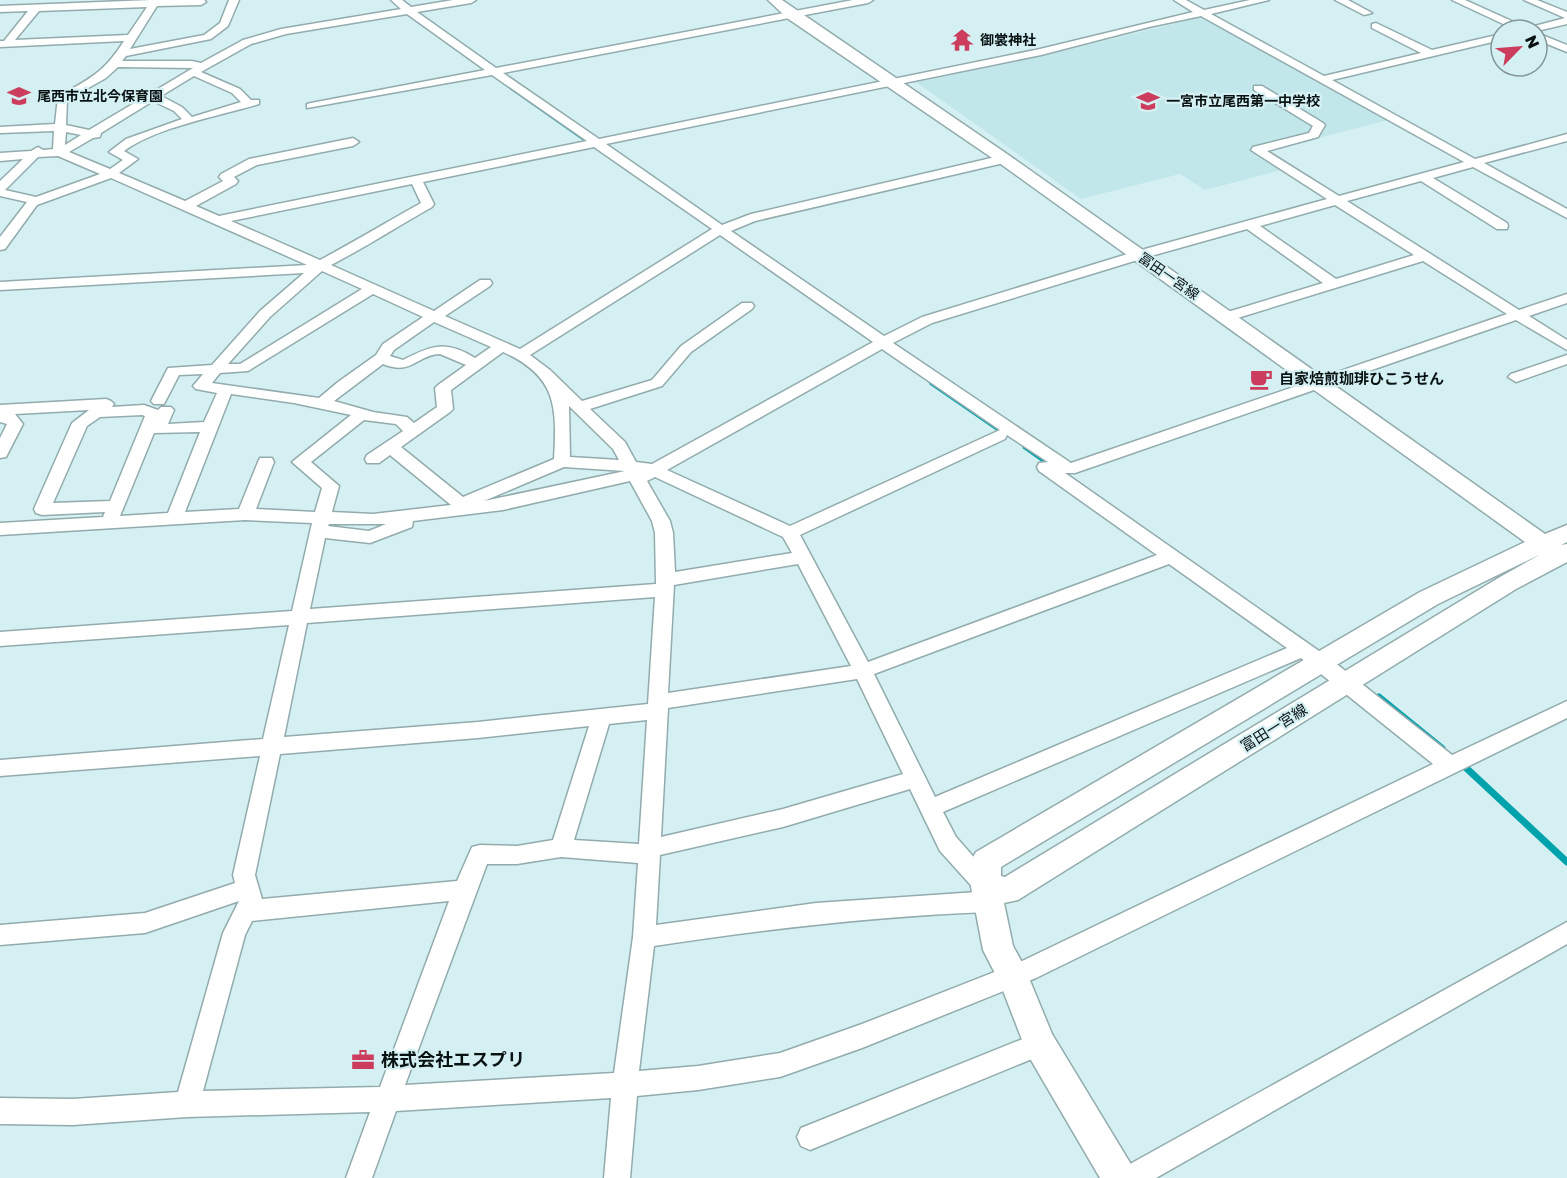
<svg xmlns="http://www.w3.org/2000/svg" width="1567" height="1178" viewBox="0 0 1567 1178" font-family="'Golos Text','Noto Sans JP',sans-serif">
<style>
.built{fill:#c2e7ea}
.lines{fill:none;stroke-linecap:round;stroke-linejoin:round}
.stream-far3{stroke:#00a2ac;stroke-width:3}
.stream-far2{stroke:#00a2ac;stroke-width:4}
.stream-far1{stroke:#00a2ac;stroke-width:5}
.stream{stroke:#00a2ac;stroke-width:7}
.minor-casing{stroke:#92abad;stroke-width:3}
.major-casing{stroke:#92abad;stroke-width:3}
.minor{fill:#fff;fill-rule:evenodd}
.major{fill:#fff;fill-rule:evenodd}
.labels{text-anchor:middle;stroke-width:4.5;stroke-linejoin:round;paint-order:stroke}
.far-poi-label{font-size:14px;font-weight:bold;fill:#091213;stroke:#d5f0f2;text-anchor:start}
.far-street-label{font-size:14px;fill:#091213;stroke:#d5f0f2}
.poi-label{font-size:15px;font-weight:bold;fill:#091213;stroke:#d5f0f2;text-anchor:start}
.street-label{font-size:15px;fill:#091213;stroke:#d5f0f2}
.near-poi-label{font-size:18px;font-weight:bold;fill:#091213;stroke:#d5f0f2;text-anchor:start}
</style>
<rect width="100%" height="100%" fill="#d5f0f2"/>
<path class="built" d="M1201,17l187,103 -119,31 24,16 -88,23 -25,-16 -99,25 -165,-117 131,-27z"/>
<g class="lines">
<path class="stream-far3" d="M504,83l88,62"/>
<path class="stream-far2" d="M931,383l74,51"/>
<path class="stream-far1" d="M1025,447l27,19
M1379,696l64,52
M1462,764l3,3"/>
<path class="stream" d="M1463,765l104,97"/>
<g class="minor-casing">
<path id="minor" d="M151,0h53l2,2 -5,3 -44,1 -27,43 74,-14 16,-12 9,-23h10l-11,26 -17,13 -85,17 -4,5h70l9,2 42,-23 38,-11 120,-20 -10,-9h11l9,7 42,-7h23l-5,3 -54,9 79,56 357,-68h20l-5,3 -365,70 96,66 441,-90 153,-37 -19,-12h12l18,10 46,-10h19l-58,14 113,62 97,-23 -49,-25v-4l4,-1 56,27 69,-16v6l-169,40 143,79 92,-25v7l-83,22 83,46v9l-94,-51 -40,11 74,45 1,3 -1,3h-10l-76,-48 -74,20 172,109 48,-16v9l-38,13 38,24v10l-51,-30 -441,153h-10l264,185 123,97 115,-54v17l-531,260 -174,70 -82,29 -82,13 -61,6 -7,82h-26l7,-80 -215,13 -24,67h-26l24,-66 -183,5 -114,8 -73,-1v-26l73,1 105,-7 45,-159 16,-32 -94,32 -145,12v-20l145,-12 90,-30 -2,-8 27,-119 -260,20v-16l263,-21 26,-114 -289,21v-14l292,-21 20,-88 -67,-3 -245,15v-12l103,-6 2,-5 -63,3 -6,-2 -2,-4 38,-86 17,-13 -74,4 8,10 -17,33 -6,1v-20l7,-14 -7,-2v-17l106,-6 5,2 3,3 -2,3 32,-2 14,5 3,-3h10l3,3 -6,14 36,-2 13,-29 -21,-4 -3,-3 10,-12 -24,1 -15,29h-10l-3,-3 17,-33 44,-3 48,-54 44,-38 -304,17v-8l307,-17 -196,-87 -74,27 -32,44 -5,1v-13l27,-35 -27,-6v-15l23,-22 -23,2v-8l31,-2 7,-4 5,3 10,-1 1,-18 -54,2v-6l55,-3 3,-27c32,-19 45,-23 66,-56l-124,6v-6h4l24,-30 -28,1v-6zM147,7l-19,28 -113,5 24,-29zM407,14l78,56 -174,33 -4,1v4l185,-33 95,66 -368,75 -23,-10 40,-22 2,-3 -4,-4 23,-12 96,-19 6,-4 -6,-4 -104,21 -28,15 -2,3 4,4 -38,20 -66,-28 19,-14 -14,-8c32,-24 95,-35 135,-47v-4h-8l-11,-11 -39,-17 50,-28 35,-10zM1201,16l263,146 -125,34 -72,-45 51,-14 7,-12 -2,-2 -61,-37h-8v4l59,36 -4,7 -56,14 -2,3 76,49 -193,53 -212,65 -38,19 -153,-105 24,-10 253,-59v-6l-4,-1 -253,59 -29,11 -116,-81 435,-89 108,-28zM118,67l75,1 -104,62 -23,-5 1,-25 39,-22zM194,76l38,17 9,9 -49,15 -10,-10 -21,-11zM153,101l21,10 8,8 -56,20 -17,13 14,8 -13,9 -41,-17 24,-14 7,-1 1,-4zM66,132l15,3 -16,10zM594,147l118,82 -192,120 -75,-33 45,-30 2,-3 -2,-3h-10l-46,31 -103,-46c35,-18 67,-39 101,-58l2,-3 -11,-22zM58,156l42,18 -64,23 -31,-7 33,-33zM412,184l9,19c-34,19 -67,39 -101,57l-89,-39zM1335,205l79,50 -78,24 -76,-53zM1247,229l76,54 -102,31 -2,3 2,3h10l192,-59 84,53 -436,149 -178,-120 39,-20 212,-65zM720,235l153,107 -221,122 -16,-2 -11,-20 -35,-33 72,-23 29,-34 61,-43 2,-3 -2,-3h-10l-61,43 -29,34 -70,21 -32,-31 -20,-15zM322,271l40,18 -122,75h-12l42,-47zM373,294l50,23 -40,27 -7,11 -38,27 -19,16 -107,-15 8,-10 28,-2zM434,322l57,25 -16,11c-29,-18 -43,-13 -72,2l-13,-4 4,-6zM882,349l118,81 -210,96 -123,-56zM503,352c54,24 54,55 51,107l-91,38 -62,-50 49,-35 3,-3 -2,-19zM440,354l26,11 -28,20 -3,3 2,19 -23,16 -7,-6 -34,-5 -39,-11 49,-37c29,12 33,-9 57,-10zM231,394l63,9 57,12 -59,47 30,26 -7,24 -59,-3 18,-47 -2,-4h-12l-2,4 -19,47 -54,3zM569,406l44,43 6,11 -49,-3zM142,415l3,1 -35,85 -57,2 34,-77 13,-9zM364,420l32,4 7,7 -36,24 -2,4 2,4h12l11,-8 61,50 -78,9 -41,-2 7,-26 -28,-24zM200,432l-32,81 -48,3 34,-83zM1007,435l41,27 -9,1 -2,4 2,4 118,84 -289,107 -68,-127 205,-96zM564,467l61,4 -141,30zM655,477l128,60 9,16 -117,19 -2,-39 -3,-12 -23,-40zM630,481l22,40 3,12 1,51 -346,25 15,-71 45,5 42,-16 1,-6 90,-11zM329,524h57l-17,7 -41,-5zM798,564l53,102 -183,27 6,-108zM1169,564l118,84 -352,149 -61,-123zM655,597l-7,107 -170,18 -194,15 23,-114zM1301,658l132,106 -413,198 -158,62 -82,29 -82,13 -59,5 15,-125c112,-17 223,-30 335,-34l8,-3 3,-7 -6,-8 3,-7 -3,-7 -38,-43 -13,-25zM857,679l46,95 -120,35 -122,28 7,-129zM647,720l-8,124 -65,-4 35,-116zM589,726l-36,114 -36,6 -37,-1 -8,2 -15,34 -195,18 -7,-24 25,-121 198,-16zM910,789l30,62 37,41 -161,11 -160,22 4,-70 123,-28zM561,857l77,6 -5,74 -19,136 -209,12 82,-221h30zM449,901l-69,186 -177,4 42,-156 7,-14z
M1335,0h13l24,13 -8,2z
M1452,0h13l62,28 38,-10 -41,-18h13l30,12v12l-30,7 -21,-1z
M1537,33l30,12v7l-30,-12z
M1567,355v9l-51,18 -8,-5 3,-3z
M1567,922v22l-411,234h-39l4,-9z
M1040,1032l9,4 3,8 -3,8 -239,98 -9,-4 -4,-9 4,-9z"/>
</g>
<g class="major-casing">
<path id="major" d="M768,0h14l228,156 535,378 22,-9v17l-6,3 6,-1v18l-51,27 -498,311 -14,3 9,43 11,20 28,68 80,132 6,12h-38l-72,-123 -28,-72 -17,-33 -12,-63v-26l5,-9 444,-260 105,-50 -527,-380 -211,-144zM1541,554l-41,23 -495,300 -4,-1v-9l437,-263z"/>
</g>
<use href="#minor" class="minor"/>
<use href="#major" class="major"/>
</g>
<defs>
<g id="temple-bare" transform="scale(1.8)"><path d="M0-6L5-2H3V0L6.5 2.5H4V6H1.5V3h-3V6H-4V2.5H-6.5L-3 0V-2H-5Z" fill="#cb3c5d" stroke="#d5f0f2" stroke-width="2.5" paint-order="stroke"/></g>
<g id="school-bare" transform="scale(1.8)"><path d="M0-5L7-2L0 1L-7-2ZM-4 1L0 2.5L4 1V4Q0 6-4 4Z" fill="#cb3c5d" stroke="#d5f0f2" stroke-width="2.5" paint-order="stroke"/></g>
<g id="cafe-bare" transform="scale(1.8)"><path d="M-5.5-4.5H6V0H3Q3 3.5 0 3.5H-2.5Q-5.5 3.5-5.5 0ZM3-3.2v2h1.7v-2ZM-6 4.5H4V6H-6Z" fill="#cb3c5d" stroke="#d5f0f2" stroke-width="2.5" paint-order="stroke"/></g>
<g id="office-bare" transform="scale(1.8)"><path d="M-6-3h4V-5.5h4V-3h4V5H-6ZM-1-4.5V-3h2v-1.5ZM-6 0V1H6V0Z" fill="#cb3c5d" stroke="#d5f0f2" stroke-width="2.5" paint-order="stroke"/></g>
</defs>
<g fill-rule="evenodd">
<use href="#temple-bare" x="962" y="40"/>
<use href="#school-bare" x="19" y="96"/>
<use href="#school-bare" x="1148" y="101"/>
<use href="#cafe-bare" x="1261" y="379"/>
<use href="#office-bare" x="363" y="1060"/>
</g>
<g class="labels">
<g class="far-poi-label">
<text x="980" y="45">御裳神社</text>
<text x="37" y="101">尾西市立北今保育園</text>
<text x="1166" y="106">一宮市立尾西第一中学校</text>
</g>
<g class="far-street-label">
<text transform="translate(1169 276) rotate(35)" y="5">冨田一宮線</text>
</g>
<g class="poi-label">
<text x="1279" y="384">自家焙煎珈琲ひこうせん</text>
</g>
<g class="street-label">
<text transform="translate(1274 728) rotate(-32)" y="5">富田一宮線</text>
</g>
<g class="near-poi-label">
<text x="381" y="1066">株式会社エスプリ</text>
</g>
</g>
<g transform="translate(1519 48) rotate(65)"><circle r="28" fill="#d5f0f2" stroke="#839799" stroke-width="1.5"/>
<path d="M0-4.5L10 22L0 15L-10 22Z" fill="#cb3c5d"/>
<text y="-9" font-size="16" font-weight="bold" text-anchor="middle" fill="#091213">N</text>
</g>
</svg>
